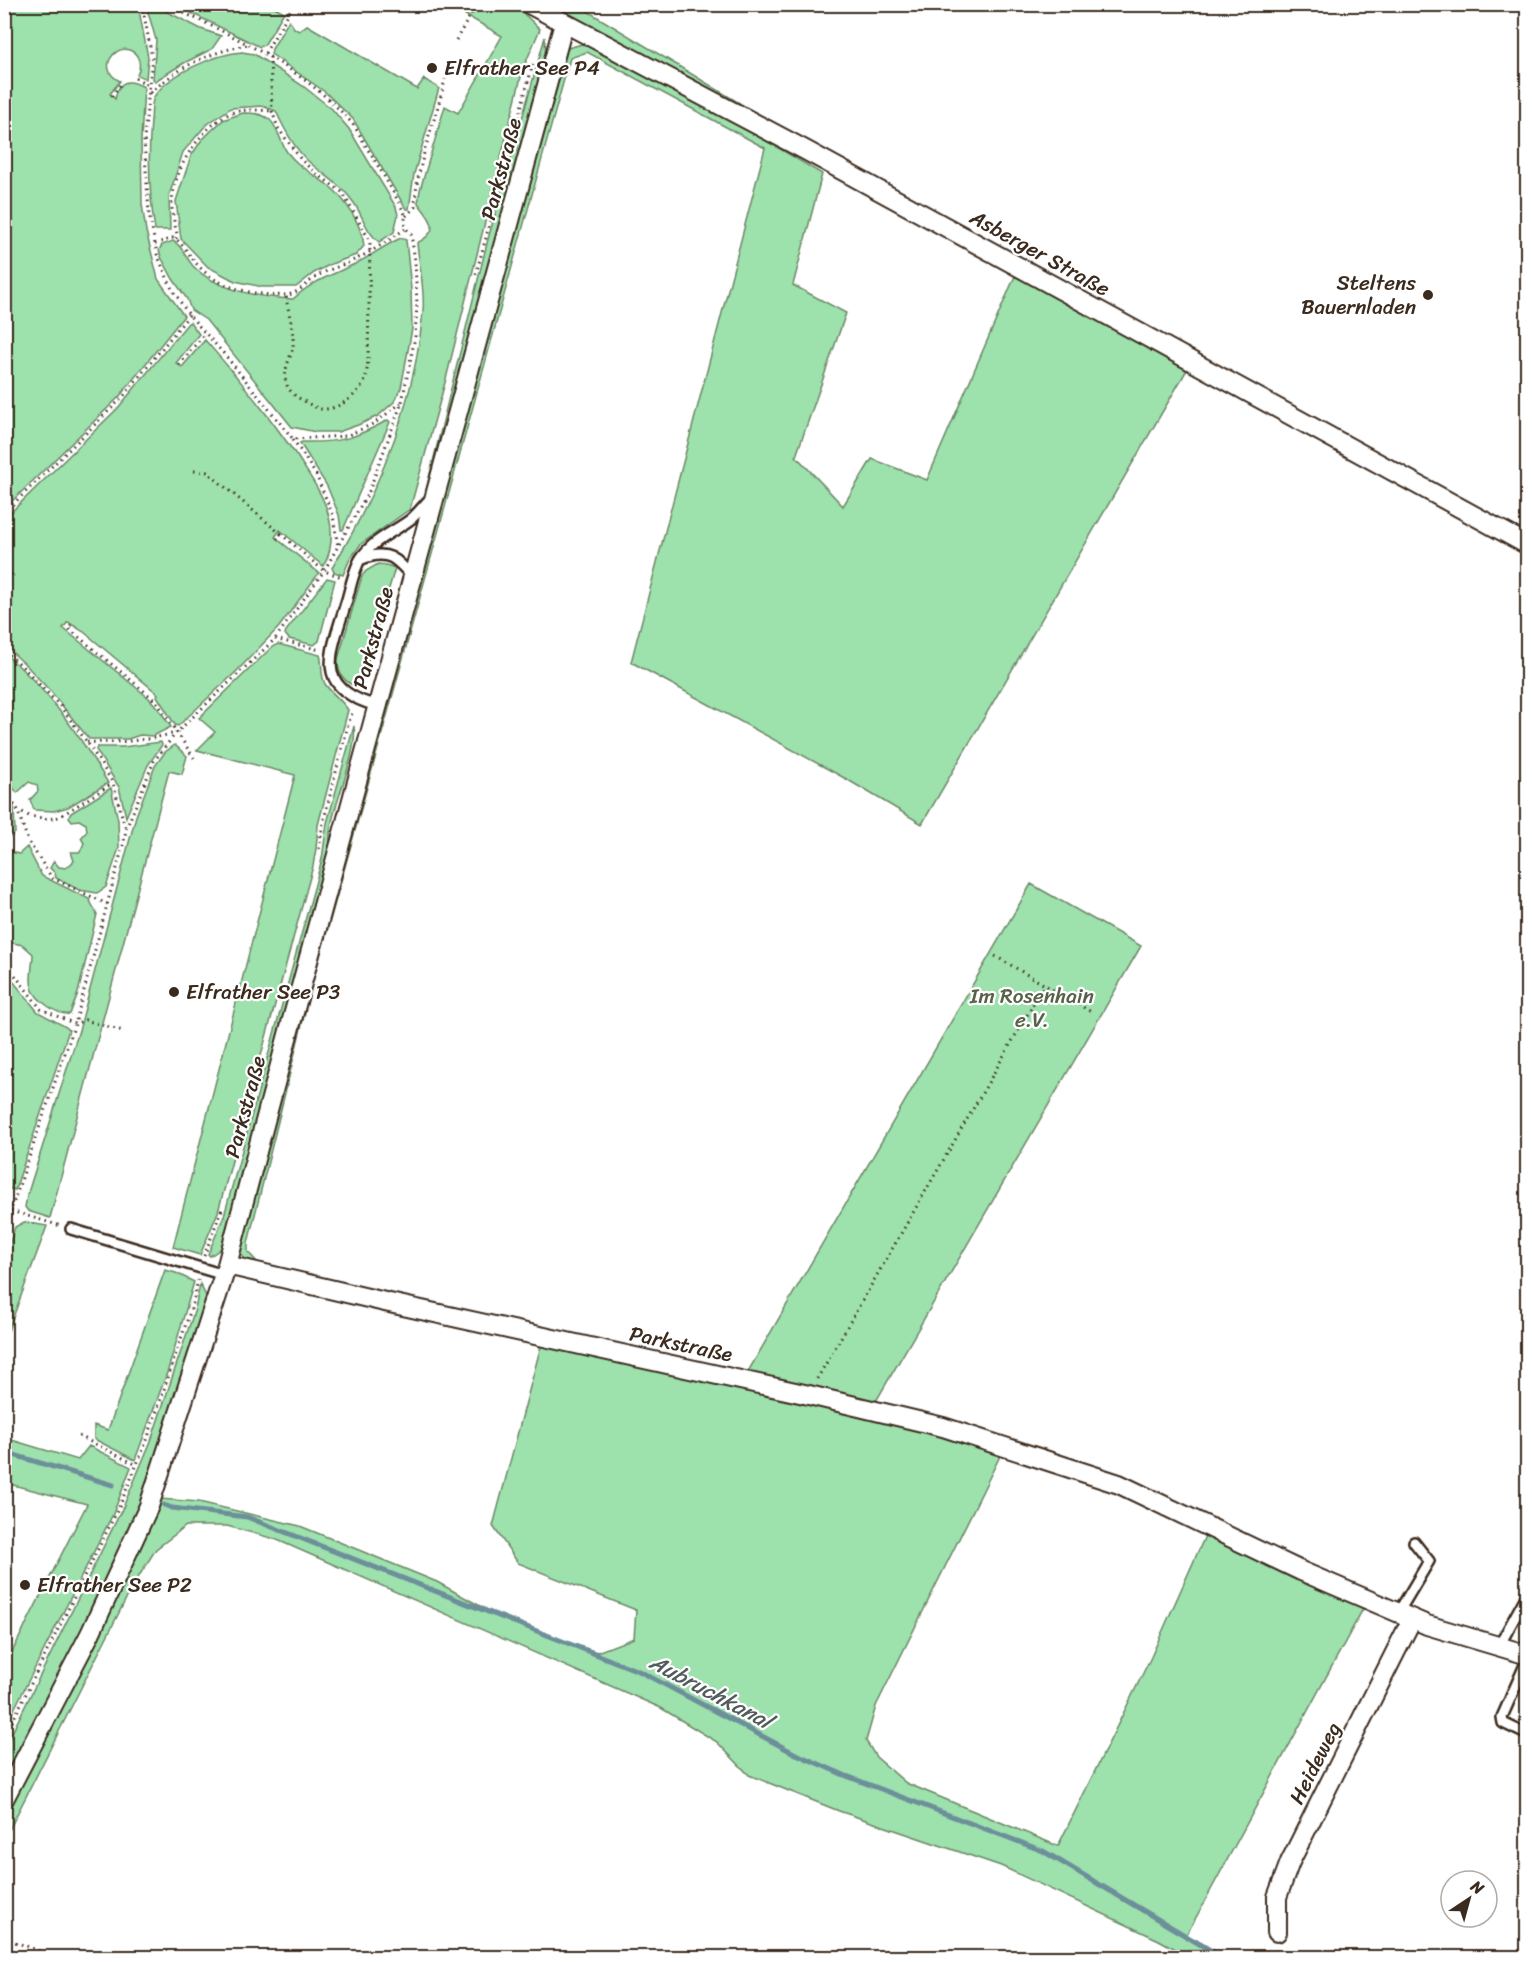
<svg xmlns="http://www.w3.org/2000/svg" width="1532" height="1962" viewBox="0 0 1532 1962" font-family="Sriracha,sans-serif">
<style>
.green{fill:#9de1ad;stroke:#6c8666;stroke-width:1.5}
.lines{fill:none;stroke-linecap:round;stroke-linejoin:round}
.stream{stroke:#6c8f9a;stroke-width:5}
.service-casing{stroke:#3b2a1e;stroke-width:14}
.minor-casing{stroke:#3b2a1e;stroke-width:22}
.path{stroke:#3b2a1e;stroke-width:3;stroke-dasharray:1.5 4.5;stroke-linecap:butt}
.service{stroke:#fff;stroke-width:9}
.minor{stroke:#fff;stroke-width:18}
.poi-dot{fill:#3b2a1e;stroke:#fff;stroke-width:2}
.labels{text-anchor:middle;stroke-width:4.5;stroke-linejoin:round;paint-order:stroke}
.poi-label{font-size:21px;fill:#3b2a1e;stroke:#fff;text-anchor:start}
.street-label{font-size:21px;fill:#3b2a1e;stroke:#fff}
.park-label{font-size:21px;fill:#586149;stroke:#fff}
.water-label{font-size:22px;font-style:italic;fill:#535c5c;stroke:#fff}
</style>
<rect width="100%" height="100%" fill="#fff"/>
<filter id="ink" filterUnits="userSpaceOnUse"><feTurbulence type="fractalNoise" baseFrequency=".0167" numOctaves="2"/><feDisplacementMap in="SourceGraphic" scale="12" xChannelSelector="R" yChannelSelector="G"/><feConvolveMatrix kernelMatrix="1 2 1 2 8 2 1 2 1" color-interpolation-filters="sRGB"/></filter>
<g filter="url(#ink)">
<path class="green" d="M5,4l133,1 10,52 -2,22 -9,-4c3,-6 4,-12 0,-19 -15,-21 -45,12 -17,25l-10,13 5,5c4,-20 14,-20 29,-12l-3,53 1,64 4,27 12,48 26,37 -65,81 -114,111z
M146,5h8l47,24 20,7 -9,13 -28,14 -29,18 -2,-2 3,-39z
M175,5h96l13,7 -19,32 -5,3z
M448,5h60l15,8 17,16 -17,40 -77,310 -36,130 -49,35 -11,15 -7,16 -9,-3 -2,-4c47,-77 83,-166 91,-257 2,-22 -4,-46 -6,-68 26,-13 13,-24 1,-40l2,-13 25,-84 13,7 44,-77z
M542,5h29l15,5 193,117z
M289,20l5,8 5,3 8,-6 110,64 7,-10 15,9 -25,86 -5,35h-3l-53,-90 -28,-27 -54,-38 1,-5z
M545,37l1,21 -113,419 -7,13 62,-251z
M582,44l9,2 176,95 55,33 -29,111 53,28 -50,143 47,50 29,-47 55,21 88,-204 173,92 -266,456 -74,-44 -217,-118 134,-514 -178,-96 -17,6 -261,938 -61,247v9l11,12c-11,-1 -15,-4 -20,-14l322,-1192 7,-10z
M242,52l12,2 49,32 29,23 17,20 47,78 2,8 -4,17 -15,10c-13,-10 -16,-26 -25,-39 -12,-18 -30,-28 -45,-41 -15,-14 -25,-33 -33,-51l-14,-5 -31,2 -25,17 -23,27 -14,44 1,34h-15c-6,-36 -7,-73 -4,-110 1,-7 0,-17 3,-23 14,-23 62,-43 88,-45z
M243,113c9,0 18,0 26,6 9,7 11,23 18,33 13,18 35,26 50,41 13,14 25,34 27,53l-8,9 -25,9 -17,9 -18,14h-33l-28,-6 -27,-14 -27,-28 -5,-38 15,-45 10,-15 11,-11 11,-10z
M401,238l5,2 5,49 1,40 -11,59 -7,14 -16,14 -20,9 -20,7h-22l-24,-5 -86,-107 -15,-10 -4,-11 -14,-20 -12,-22 -2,-7 3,-5 11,-4c10,5 13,17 20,25 23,24 68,32 100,33 19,-18 39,-24 62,-35 16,-8 30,-19 46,-26z
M190,322l9,12 -23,29 6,4 23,-27c33,37 64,76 92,116 12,19 27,39 32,61 4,15 3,36 -6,49l-43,-36 -5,7 44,36 -40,54 -42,44 -59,55 -3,-1 -18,-29 1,-2 -74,-62 -16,-10 -5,6 86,70 12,14 10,15 -18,9 -13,-1 -12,4h-39l-37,-46 -27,-29 -20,-18v-73l8,2 -8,-8v-49l113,-110 70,-85z
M388,420l2,2 -47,108h-2l-2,-15 -12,-29 -27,-43 2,-1c39,1 53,-4 86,-22z
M378,564l8,1 9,3 -30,103 -2,7 -8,8c-12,-5 -18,-13 -17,-27l24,-83 4,-5z
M327,578l8,2 -16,61 -5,4 -25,-6 -4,-5 1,-3z
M278,644l42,11c3,9 0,20 5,29 5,8 17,16 23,26l-30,115 -2,24 -3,17 -95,346 -18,43 -27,-8 122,-472 -98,-25 18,-18 -16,-14 73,-71z
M5,654c43,35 75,82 103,129l-40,24 -14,4 -20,-1 -4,-10 8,-9 -1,-6 -8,-3 -12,11 -9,-12 -4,-11z
M354,726c4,25 -18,73 -23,100 -2,10 -1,19 -1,29l-108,393 -12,8 -2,-2 16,-38 98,-357 5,-36z
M161,742l1,3 -14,20 -22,52 -7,-30 -23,-37 1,-3h26z
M175,745l12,11 -5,18 -13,-3 -119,447 -22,-7 -3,-4 2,-11 53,-169 56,-211 19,-50 10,-14z
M111,788l7,32 1,28 -13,39 -9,6 -18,-3 -23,-12 -1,-5 -5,-5 4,-7 5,6 7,1 8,-7 -3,-9h9l4,-9 -3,-5 6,-7 -1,-7 -7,-4 -7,1 -3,-4 2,-4z
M5,792l9,14 1,27 -7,5 -1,7c2,6 5,8 12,9l8,-7 15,29 47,23 8,15 -19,79 -8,21c-12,2 -34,-14 -38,-26 -3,-10 1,-24 1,-34l-10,-9 -10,-2 -7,5 -1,-2z
M1031,884l110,62 -266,457 -129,-28z
M4,970l34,42 28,15 3,3 -54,160 -11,-3z
M24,1222l23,4 -42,113v-82l10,-30z
M165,1270l11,3 18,9 -26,88 -33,90 -41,-21v-14l14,5z
M200,1284l6,12v9c-21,66 -40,134 -67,199 -39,95 -88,186 -134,278v-35l119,-242 27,-64 44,-132z
M542,1342l394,89 66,21 -126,254 -10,35 10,16 30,26 152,63 93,-189 54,-121 160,69 -179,331 9,3 30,18h-35l-31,-17 -158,-74 -162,-55 -90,-36 -32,-33 -56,-34 -386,-169 -48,-13h-41l-30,23 -24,38 -127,251v-26l139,-273 16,-40 39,3 101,24 137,56 72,40 88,30 37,-14 2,-28 -118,-47 -25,-37z
M5,1438l73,22 11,-14 42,21 -18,47 -108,213v-61l82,-162 -82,-21z"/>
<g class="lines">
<path class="stream" d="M4,1452l109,33
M164,1505l8,3 75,9 394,155 153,81 50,22 199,76 180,107"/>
<g class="service-casing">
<path id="service" d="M362,559c26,-10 34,-1 51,19
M377,706c-64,-18 -47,-50 -32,-100 5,-14 8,-36 16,-48 13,-19 33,-26 50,-39 7,-6 13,-14 19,-20
M71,1229l153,46
M1398,1613l31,-52 -15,-19
M1499,1646l29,-53
M1528,1658l-26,59 1,6 25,12"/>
</g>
<g class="minor-casing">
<path id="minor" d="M529,4l276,146 723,395
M227,1265l158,37 424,93 134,32 176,57 182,87 126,54 101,30
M4,1799l86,-165 59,-128 78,-241 63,-238 274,-1004
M1277,1932v-35l13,-35 122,-243"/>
</g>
<path class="path" d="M142,4l10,53 -8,83 5,74 8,40 15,35 17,26 36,40 68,84 53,-3 29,-13 26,-20
M456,40l21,-36
M265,53l29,-49
M270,57l2,54 6,17 24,33 15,13 25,18 28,49 -2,120c-1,6 -1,13 -3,19 -6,14 -27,31 -44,29 -5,-1 -12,-5 -17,-8 -8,-4 -16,-10 -18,-19 -3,-13 5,-24 7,-36 1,-17 -5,-34 -7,-50
M135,78l14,7
M150,93c30,-27 57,-40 97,-48
M112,96l10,-14
M406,216l9,-9c1,-44 21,-85 30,-128
M176,239l1,-5c-2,-10 -6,-22 -5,-32 2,-33 26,-71 55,-87 13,-7 31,-5 45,-4
M155,244l17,-6 4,1c13,12 18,26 34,37 17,13 54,21 75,19 13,0 21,-12 31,-18 12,-8 26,-11 38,-17 18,-8 35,-20 51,-31
M476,274l58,-214
M179,365l26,-32
M293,439l23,36 17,40 5,32
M194,471l13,1 74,62
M4,513l118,-115 67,-83
M277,539l4,-5 43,37 18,6
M4,570l4,1
M71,625l-3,3 88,73 38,57
M275,639l45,11
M4,651l17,14 39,41 27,36 26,41 12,44
M87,742c30,1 58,-1 88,-9
M4,789l13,20 12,7 19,3 11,-2 54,-34
M17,809l11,32 24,37 55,26
M319,849l4,-26 25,-98 5,-15
M995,956l98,57
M4,961l37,48 34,15 10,-4 38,11
M11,1211l50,15
M4,1230l71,-206 49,-182 2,-13 28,-68 22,-28 99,-94 49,-68 45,-80 33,-89 13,-65 2,-33 -2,-43 -4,-27c-6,-6 -8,-10 -5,-18 -12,-23 -25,-46 -39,-68 -5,-9 -10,-19 -17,-27 -46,-53 -123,-89 -186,-117
M204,1256l18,-47
M817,1379l227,-393
M4,1409l5,1
M79,1436l58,29
M4,1738l116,-233 27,-65 46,-137 5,-23
M4,1938l55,20"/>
<use href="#service" class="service"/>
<use href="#minor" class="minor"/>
</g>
</g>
<g class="poi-dot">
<circle cx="432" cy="68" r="6"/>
<circle cx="1428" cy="295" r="6"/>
<circle cx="174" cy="992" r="6"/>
<circle cx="25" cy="1585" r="6"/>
</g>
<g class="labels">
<g class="poi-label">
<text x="444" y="75">Elfrather See P4</text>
<text x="1416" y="290" text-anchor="end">Steltens<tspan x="1416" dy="24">Bauernladen</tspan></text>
<text x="186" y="999">Elfrather See P3</text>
<text x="37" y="1592">Elfrather See P2</text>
</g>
<g class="street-label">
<text transform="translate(501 169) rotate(-75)" y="7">Parkstraße</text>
<text transform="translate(1040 253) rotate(29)" y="7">Asberger Straße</text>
<text transform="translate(373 638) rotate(-75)" y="7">Parkstraße</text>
<text transform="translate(245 1107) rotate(-75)" y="7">Parkstraße</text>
<text transform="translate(681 1344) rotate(12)" y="7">Parkstraße</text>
<text transform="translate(1315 1763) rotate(-63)" y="7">Heideweg</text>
</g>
<g class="park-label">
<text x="1032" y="1003">Im Rosenhain<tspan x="1032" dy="24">e.V.</tspan></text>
</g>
<g class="water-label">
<text transform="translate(711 1691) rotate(28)" y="8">Aubruchkanal</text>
</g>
</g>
<rect width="1532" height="1962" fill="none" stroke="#fff" stroke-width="24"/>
<rect x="12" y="12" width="1508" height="1938" fill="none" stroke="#3b2a1e" stroke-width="2" filter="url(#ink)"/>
<g transform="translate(1469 1899) rotate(36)"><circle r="28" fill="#ffffff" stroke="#b1aaa5" stroke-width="1.5"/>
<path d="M0-4.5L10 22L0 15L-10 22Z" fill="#3b2a1e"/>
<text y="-9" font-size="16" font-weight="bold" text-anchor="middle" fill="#3b2a1e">N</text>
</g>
</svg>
